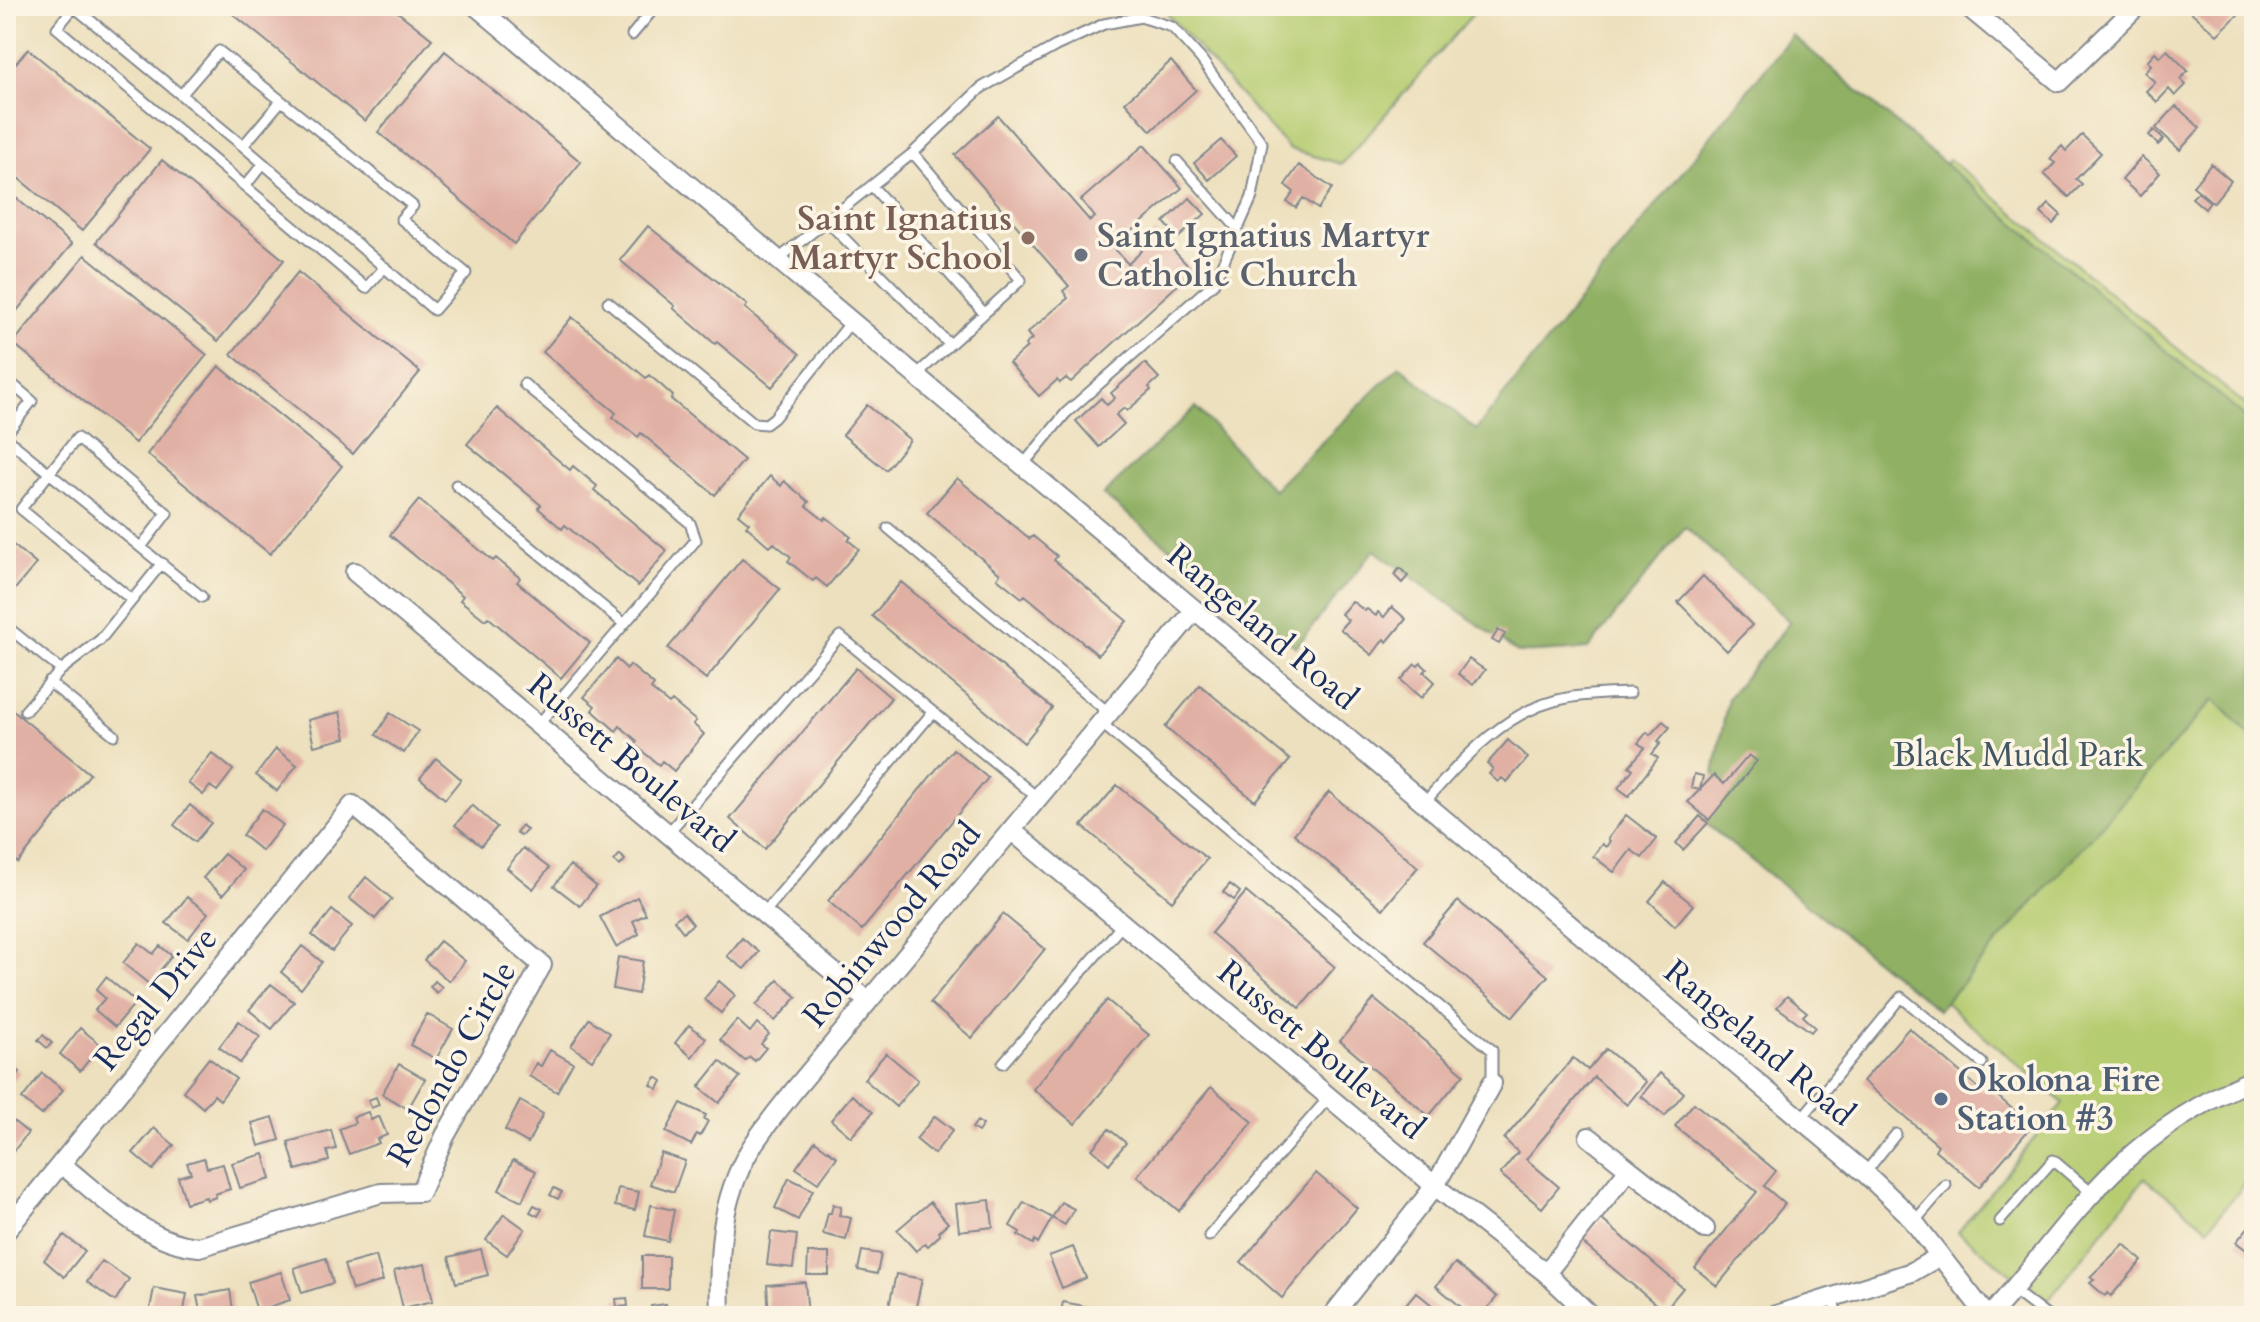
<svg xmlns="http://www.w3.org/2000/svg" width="2260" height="1322" viewBox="0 0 2260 1322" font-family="Cardo,serif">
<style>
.green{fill:#b6cc71;stroke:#687e68;stroke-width:2}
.forest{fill:#90b063;stroke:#567060;stroke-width:2}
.building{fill:#e1b0a4}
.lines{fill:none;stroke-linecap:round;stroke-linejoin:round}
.service-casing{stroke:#84888e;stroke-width:13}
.minor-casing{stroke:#84888e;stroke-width:22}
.service{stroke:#fff;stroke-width:9}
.minor{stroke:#fff;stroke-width:18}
.education-dot{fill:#8d6e63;stroke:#fcf5e5;stroke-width:3}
.worship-dot{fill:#6b7280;stroke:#fcf5e5;stroke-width:3}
.service-dot{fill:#5c6f8a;stroke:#fcf5e5;stroke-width:3}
.labels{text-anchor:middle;stroke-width:7;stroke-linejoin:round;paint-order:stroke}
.education-label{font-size:34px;font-weight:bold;fill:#785e54;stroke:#fcf5e5;text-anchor:end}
.worship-label{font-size:34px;font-weight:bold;fill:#5b616d;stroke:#fcf5e5;text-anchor:start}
.street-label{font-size:34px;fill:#1b2f5e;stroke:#fcf5e5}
.park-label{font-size:34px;fill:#425663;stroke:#fcf5e5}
.service-label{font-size:34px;font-weight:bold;fill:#4e5e75;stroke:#fcf5e5;text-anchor:start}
</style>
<rect width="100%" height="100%" fill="#fcf5e5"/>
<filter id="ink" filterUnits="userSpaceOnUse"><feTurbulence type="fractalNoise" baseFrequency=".0125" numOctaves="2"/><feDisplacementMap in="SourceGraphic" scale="16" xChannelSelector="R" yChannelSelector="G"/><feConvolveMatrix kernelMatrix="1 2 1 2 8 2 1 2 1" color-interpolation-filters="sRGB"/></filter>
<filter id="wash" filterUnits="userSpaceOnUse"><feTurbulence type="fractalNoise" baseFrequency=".006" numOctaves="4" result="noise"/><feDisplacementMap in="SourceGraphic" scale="32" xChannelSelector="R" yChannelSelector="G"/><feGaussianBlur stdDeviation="1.8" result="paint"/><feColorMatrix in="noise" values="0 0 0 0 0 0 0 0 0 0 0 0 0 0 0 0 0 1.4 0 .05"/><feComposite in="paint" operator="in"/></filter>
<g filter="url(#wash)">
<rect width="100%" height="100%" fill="#ede0be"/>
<path class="green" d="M1160,6h320l-138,158 -53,-15z
M1949,159l305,253v761l-46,55 -63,-50 -98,124 -89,-70 105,-129 -336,-287 91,-193 -149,-122z"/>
<path class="forest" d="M1792,35l462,390v315l-40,-41 -276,311 -233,-187 23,-125 62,-76 -105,-95 -97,122 -70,4 -144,-103 -78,97 -193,-152 93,-88 77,83 127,-124 76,64z"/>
<g id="blocks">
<path class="building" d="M232,6h158l42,33 -67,82 -137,-111z
M2196,6h43l1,7 -23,22 -26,-23z
M28,49l122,100 -68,82 -76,-63v-93z
M2167,50l21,21 -8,8 6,6 -11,11 -6,-7 -12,13 -11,-11 9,-9 -11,-10 7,-7 -4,-4 8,-9 5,5z
M445,51l136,111 -67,82 -136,-112z
M1171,61l25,29 -45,41 -26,-29z
M2176,106l24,22 -20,22 -24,-22z
M998,116l92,105 5,-4 -14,-17 63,-55 38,43 -64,55 -14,-16 -5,4 29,33 14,-13 -3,-4 17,-15 37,39 -122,111 -5,-4 -6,5 -3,-3 -18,16 -30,-33 18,-16 -2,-2 7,-6 -5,-6 41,-35 -5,-7 6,-5 -114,-131z
M2154,130l10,9 -6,6 -9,-10z
M2082,135l19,18 -25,26 6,5 -13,13 -25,-23 11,-11 -5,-4 6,-7 6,-6 4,5z
M1221,140l15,16 -27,24 -15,-17z
M2142,157l18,16 -20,23 -18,-16z
M162,160l122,100 -66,81 -122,-99z
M2211,164l20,17 -18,22 -20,-17z
M1299,165l33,23 -14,21 -15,-11 -7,10 -9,-6 7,-10 -9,-7z
M6,190l66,54 -66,80z
M2198,192l12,10 -5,7 -13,-11z
M1190,198l15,16 -27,24 -14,-16z
M2049,204l12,11 -8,9 -12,-11z
M648,226l99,79 -2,3 55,46 -28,33 -55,-45 -2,2 -42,-36 2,-2 -55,-46z
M85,255l122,100 -72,88 -122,-100z
M298,272l122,100 -67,82 -122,-100z
M572,317l74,61 3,-3 12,10 12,11 -2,3 73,61 -29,35 -74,-62 -3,4 -18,-14 -7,-6 3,-4 -73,-61z
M1145,363l14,15 -10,9 2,3 -24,21 -3,-3 -8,7 8,9 -25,23 -23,-26 25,-23 6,7 8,-7 -4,-5z
M219,366l123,100 -72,88 -123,-100z
M867,405l43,35 -24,30 -43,-35z
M497,408l73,62 3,-4 24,20 -3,4 73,61 -29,35 -73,-61 -3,4 -24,-21 3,-3 -74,-61z
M770,476l11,10 3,-5 25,21 -3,4 18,14 2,-3 25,20 -3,3 11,9 -32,38 -11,-9 -3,3 -25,-20 3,-4 -17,-14 -4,4 -24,-21 3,-3 -11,-9z
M957,478l73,61 3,-3 24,20 -3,4 73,61 -29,34 -73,-60 -3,3 -25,-20 3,-4 -73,-61z
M419,500l74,61 3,-3 24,20 -3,4 73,61 -29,35 -73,-61 -3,3 -25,-20 3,-4 -73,-61z
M6,539l30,25 -30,36z
M742,559l38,30 -74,90 -38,-31z
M1400,568l8,8 -6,7 -8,-8z
M1703,576l49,49 -25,26 -49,-49z
M901,582l151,126 -28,35 -152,-127z
M1352,601l13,10 2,-2 9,7 2,-4 6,5 8,-10 14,12 -19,23 -3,-3 -12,16 -32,-26 8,-9 -7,-6z
M1498,630l7,4 -6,10 -7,-4z
M616,659l11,10 3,-4 24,20 -3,4 18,15 3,-3 24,20 -3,3 11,10 -30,37 -12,-10 -3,4 -24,-20 2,-4 -17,-15 -4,5 -24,-21 3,-4 -11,-9z
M1469,659l16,11 -12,15 -15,-11z
M1421,663l6,6 -3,3 11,10 -14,16 -20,-18 14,-16 3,2z
M856,668l35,30 -126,151 -35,-30z
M1200,685l90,75 -35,41 -90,-74z
M6,705l84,69 -72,89 -12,-10z
M340,712l6,26 -32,8 -6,-26z
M390,713l28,18 -14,22 -28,-18z
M1663,721l7,6 -12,14 3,2 -9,11 6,4 -29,38 -11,-8 15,-19 -4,-3 16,-18 -7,-5 9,-11 3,3z
M1508,740l20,18 -21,24 -5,-4 -4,4 -9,-8 4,-5 -6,-5z
M276,749l21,16 -20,26 -21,-16z
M953,749l35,29 -126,152 -34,-29z
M212,753l21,17 -16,21 -7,-5 -7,9 -15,-12z
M1749,755l8,6 -48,59 -21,-18 26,-27 10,9z
M436,758l25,21 -16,20 -25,-21z
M1694,774l9,2 -3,14 -9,-2z
M1117,785l90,74 -35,42 -90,-75z
M1329,792l89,75 -35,42 -89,-75z
M190,805l21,18 -16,19 -21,-17z
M472,805l25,22 -16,19 -26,-21z
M262,809l21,16 -21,26 -20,-16z
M1626,815l31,24 -15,19 -11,-8 -17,22 -21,-16 9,-12 4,3 4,-6 -2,-2z
M1700,816l8,7 -25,27 -7,-7z
M522,825l5,5 -6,6 -5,-4z
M523,848l26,20 -16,21 -26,-21z
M224,854l20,16 -21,25 -20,-17z
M620,854l5,6 -5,6 -6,-5z
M570,865l26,21 -16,20 -26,-20z
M366,877l26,22 -17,20 -26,-21z
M1665,882l28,23 -18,21 -26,-25z
M1230,884l10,8 -6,8 -11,-8z
M1246,892l89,75 -35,41 -89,-75z
M187,897l21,16 -20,26 -22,-16z
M637,897l9,17 -13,7 6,13 -23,13 -16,-30z
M1458,901l90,75 -35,41 -90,-75z
M332,910l20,16 -20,25 -20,-16z
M684,913l9,11 -10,8 -9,-12z
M1003,914l42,35 -73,89 -42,-35z
M742,938l17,14 -15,17 -17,-13z
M440,941l25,20 -16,20 -25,-21z
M139,943l14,11 7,-8 12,10 -23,28 -26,-21z
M302,946l20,16 -21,27 -20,-17z
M618,957l25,4 -5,33 -25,-5z
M106,977l30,25 -21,25 -20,-17 10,-12 -9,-8z
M778,980l19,17 -22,24 -19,-16z
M435,981l7,6 -5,6 -7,-6z
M719,981l16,14 -14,18 -17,-14z
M271,984l23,18 -22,27 -23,-19z
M1787,996l20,16 -4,4 12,11 -4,5 -34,-25z
M1374,999l90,75 -35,42 -89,-75z
M1107,1000l42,35 -74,89 -42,-35z
M427,1014l26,15 -17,30 -26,-14z
M589,1019l21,14 -18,27 -21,-14z
M737,1020l13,12 7,-9 12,11 -8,10 5,4 -11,13 -5,-4 -5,4 -25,-21z
M239,1021l21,16 -20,26 -21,-16z
M689,1025l17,13 -14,19 -17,-14z
M80,1028l21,17 -21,26 -20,-17z
M1909,1028l74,64 4,-5 45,39 -53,61 -44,-37 3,-5 -75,-64z
M43,1035l9,8 -5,5 -9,-8z
M1606,1049l40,33 -19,23 -33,-28 -55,66 -13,16 33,28 -17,21 -42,-34 18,-22 -14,-13 69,-81 15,12z
M550,1050l23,13 -16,29 -28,-16 7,-13 5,3z
M886,1053l32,27 -22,27 -32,-28z
M209,1058l27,21 -16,21 -6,-5 -11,13 -20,-17z
M6,1061l14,11 -12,15 -2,-1z
M720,1061l20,16 -21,26 -20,-16z
M399,1064l26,15 -17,30 -26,-15z
M42,1073l21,17 -21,25 -20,-16z
M1660,1073l24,20 -19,23 -24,-20z
M656,1077l6,4 -4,8 -7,-4z
M1211,1087l42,35 -74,89 -42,-35z
M852,1095l21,17 -22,25 -20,-17z
M376,1097l3,8 -8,3 -3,-8z
M520,1101l23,13 -15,29 -23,-13z
M681,1103l25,12 -2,4 4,2 -8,15 -3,-2 -6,11 -25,-13z
M1694,1103l82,68 -12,15 21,18 -68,82 -22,-18 62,-76 -82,-66z
M368,1112l3,8 8,-4 8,19 -10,4 2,4 -30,11 -10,-25 16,-6 -2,-6z
M6,1115l22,18 -20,25 -2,-1z
M935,1116l18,14 -19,24 -18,-15z
M273,1117l7,23 -21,6 -7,-23z
M977,1121l6,4 -5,7 -6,-4z
M154,1128l20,17 -21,25 -20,-17z
M1109,1129l17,14 -17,21 -17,-15z
M331,1130l5,19 -9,2 2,10 -33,9 -8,-28z
M815,1141l22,16 -19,26 -22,-15z
M661,1153l24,8 -11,31 -24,-8z
M264,1154l7,25 -31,9 -8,-25z
M204,1158l3,10 16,-4 7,25 -15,5 1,3 -9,3 -1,-3 -20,6 -8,-26 13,-4 -4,-10z
M513,1160l23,11 -14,30 -23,-11z
M1316,1173l41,35 -75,90 -41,-36z
M789,1178l24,12 -15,30 -23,-12z
M554,1188l8,4 -4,7 -8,-4z
M618,1188l21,4 -4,18 -20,-4z
M990,1200l3,27 -34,4 -3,-27z
M930,1202l18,21 -10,9 2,3 -12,11 -3,-3 -9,8 -19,-21z
M1024,1202l28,16 9,-16 13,7 -9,16 -13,-7 -14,25 -3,-3 -2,4 -15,-9 2,-3 -10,-6z
M833,1204l8,3 -2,8 12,3 -5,22 -23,-6 5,-21h3z
M534,1205l8,4 -4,7 -8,-4z
M651,1205l23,5 -6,31 -23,-5z
M504,1214l21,15 -18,26 -21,-15z
M1601,1219l82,69 -19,23 -83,-69z
M2254,1220v36l-18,-14z
M771,1232l26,3 -4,33 -26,-3z
M64,1235l21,16 -21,26 -20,-17z
M2124,1244l18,17 -31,35 -3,-3 -3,3 -15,-13 4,-3 -4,-3z
M1073,1247l13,31 -24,10 -13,-32z
M481,1249l7,26 -32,8 -7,-26z
M862,1251l19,3 -4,20 -19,-4z
M808,1253h21v22h-22z
M376,1256l7,25 -31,9 -8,-25z
M642,1256h26v33h-26z
M326,1258l7,25 -31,10 -8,-25z
M102,1261l27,18 -14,22 -28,-19z
M1455,1263l42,34 -16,19h-9l-36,-30z
M425,1264l8,37 -30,7 -9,-37z
M281,1272l9,28 -33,11 -9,-29z
M896,1274l26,5 -7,32 -26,-5z
M805,1282l3,33 -39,1 -2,-31z
M154,1288l33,6 -4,22 -34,-2z
M230,1290l4,26h-33l-4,-20z
M1416,1292l23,19 -4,5h-39z
M627,1298l1,8 -11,1 -1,-8z
M1063,1302l26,5 -2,9h-27z
M666,1304l1,12h-15l-1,-10z"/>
</g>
</g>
<g filter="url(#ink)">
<use href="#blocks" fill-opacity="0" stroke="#84888e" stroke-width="2"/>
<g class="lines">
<g class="service-casing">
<path id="service" d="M73,6l170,140 191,164 32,-37 -65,-54 12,-13 -194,-155 -38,44
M74,7l-17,21 309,260 19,-21
M632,35l24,-29
M243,146l38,-45
M913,153l108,127 -106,96
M1177,161l61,68
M245,186l18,-22
M872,186l111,126
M827,221l122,123
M777,260l136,-107 68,-65 75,-42 48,-22 37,-7 31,10 29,32 61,84 -10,54 -38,86 -148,130 -44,53
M608,302l146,121 12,1 8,-6 77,-96
M6,379l26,22 -26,33
M524,384l166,139 6,17 -158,185
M6,438l196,159
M456,485l167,138
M888,528l221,185
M132,600l-111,-91 56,-71 90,75 -26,34
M6,626l55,44
M49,682l65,53
M25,711l36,-41 39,-30 62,-77
M1101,723l391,327v33
M1424,803c38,-43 83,-95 143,-105 20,-4 42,-4 63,-5
M668,833l172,-197 198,162
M764,913l169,-201
M1003,1063l120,-139
M1801,1119l100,-122 81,66
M1865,1173l31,-39
M2000,1221l53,-61 40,34
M1914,1222l32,-37
M1209,1236l121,-140
M2013,1290l34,26
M1831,1296l7,20"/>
</g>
<g class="minor-casing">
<path id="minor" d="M476,6l1389,1167 42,40 80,103
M1967,6l92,76 78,-76
M355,572l513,429
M1011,830l424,356 111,87 45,43
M1589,1137l40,32
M6,1231l347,-426 189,160 -97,171 -25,56 -39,1 -182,54c-54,-4 -97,-51 -138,-83
M1546,1273l83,-104 76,60
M720,1316c-2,-60 -1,-115 31,-168 13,-21 30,-41 45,-60l398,-477
M1332,1316l103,-130 57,-103
M1773,1316l139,-44 28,-16
M1990,1316c44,-49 82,-105 129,-150 39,-37 86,-66 135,-87"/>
</g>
<use href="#service" class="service"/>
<use href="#minor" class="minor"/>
</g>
</g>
<circle class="education-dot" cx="1028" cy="238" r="8"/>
<circle class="worship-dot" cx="1081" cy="255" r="8"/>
<circle class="service-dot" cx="1941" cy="1099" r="8"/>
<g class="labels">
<g class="education-label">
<text x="1012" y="230">Saint Ignatius<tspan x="1012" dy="39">Martyr School</tspan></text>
</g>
<g class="worship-label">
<text x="1097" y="247">Saint Ignatius Martyr<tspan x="1097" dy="39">Catholic Church</tspan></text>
</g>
<g class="street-label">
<text transform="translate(1263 626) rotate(40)" y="12">Rangeland Road</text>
<text transform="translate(632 762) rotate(40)" y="12">Russett Boulevard</text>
<text transform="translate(891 924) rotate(-50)" y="12">Robinwood Road</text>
<text transform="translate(155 998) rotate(-51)" y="12">Regal Drive</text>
<text transform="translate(1760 1042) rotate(40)" y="12">Rangeland Road</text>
<text transform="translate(1322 1049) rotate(40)" y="12">Russett Boulevard</text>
<text transform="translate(451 1063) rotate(-61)" y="12">Redondo Circle</text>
</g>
<g class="park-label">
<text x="2018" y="766">Black Mudd Park</text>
</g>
<g class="service-label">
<text x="1957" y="1091">Okolona Fire<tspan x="1957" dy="39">Station #3</tspan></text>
</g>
</g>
<rect width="2260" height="1322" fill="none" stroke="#fcf5e5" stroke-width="32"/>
</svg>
